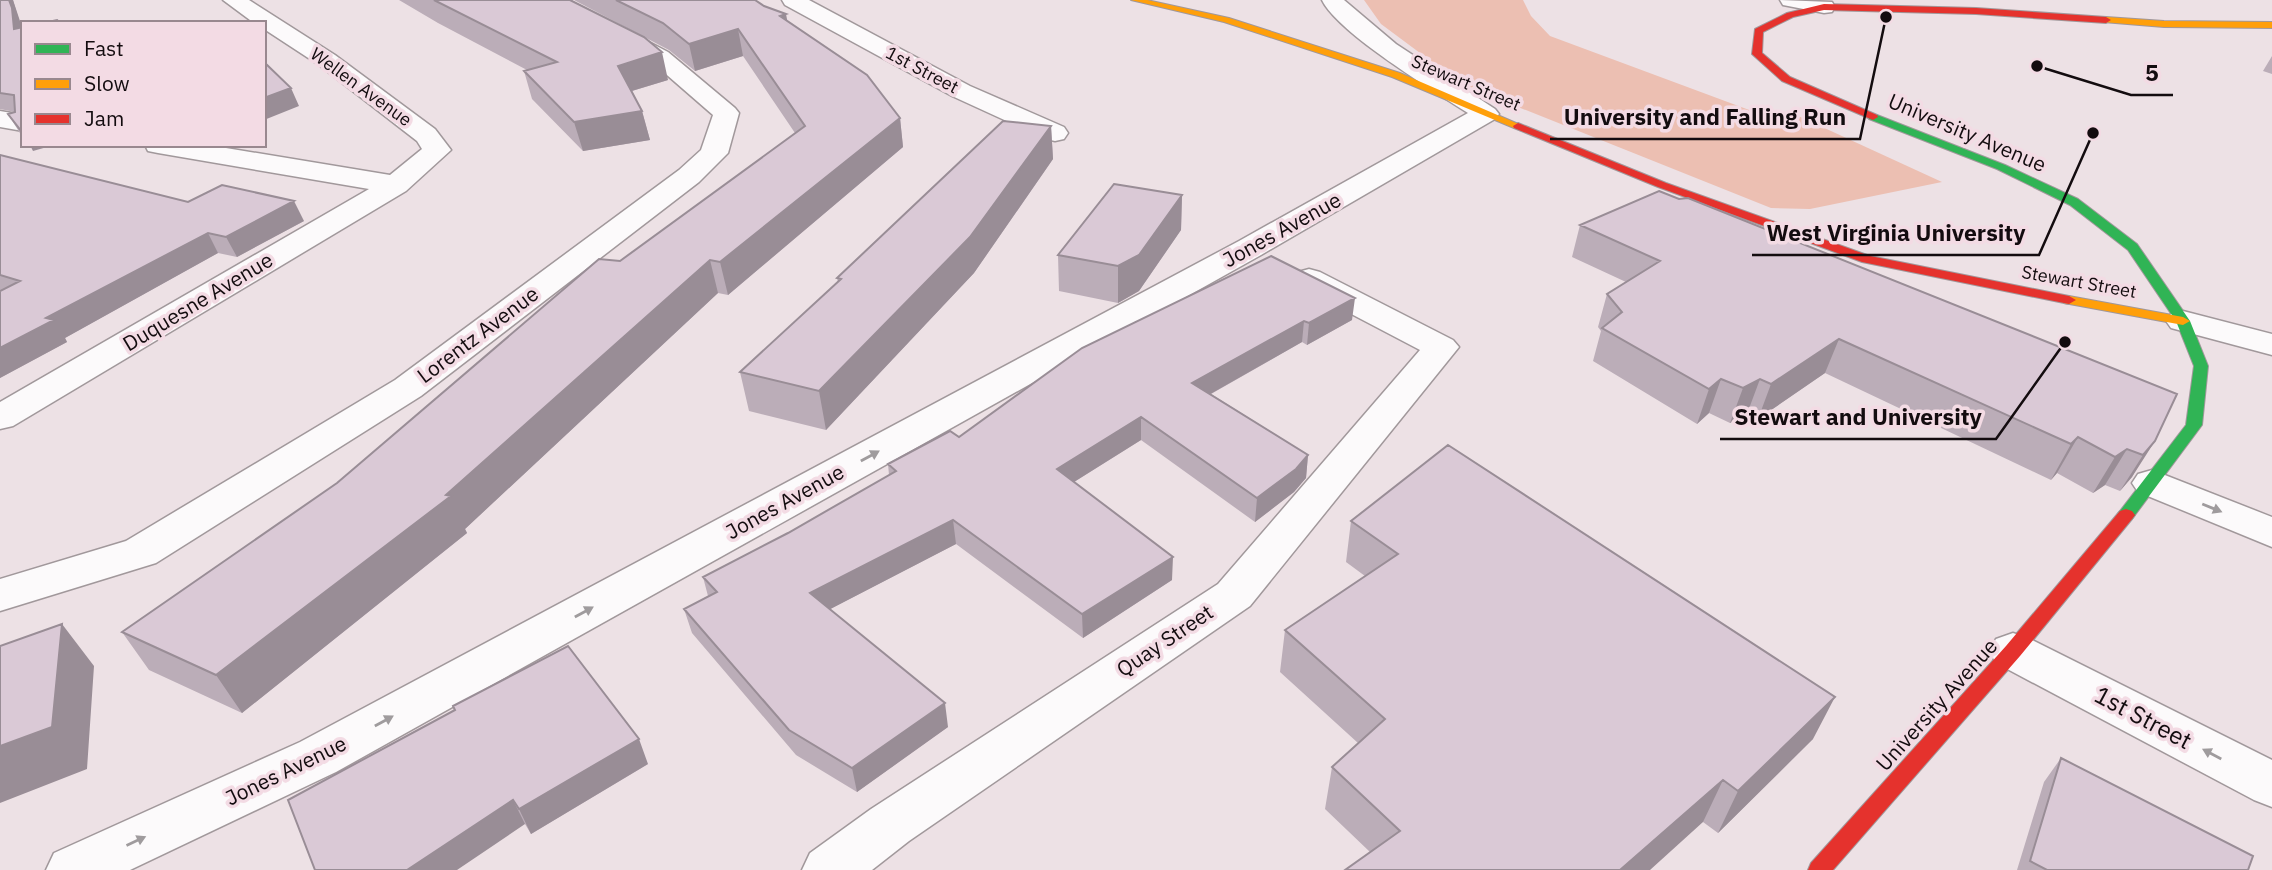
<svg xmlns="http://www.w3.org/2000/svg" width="2272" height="870" viewBox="0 0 2272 870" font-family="'IBM Plex Sans',sans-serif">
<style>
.green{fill:#ecbfb2}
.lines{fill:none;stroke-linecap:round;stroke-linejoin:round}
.street-casing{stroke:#a1989b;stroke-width:3}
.fast-casing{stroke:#a1989b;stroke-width:2}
.slow-casing{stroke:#a1989b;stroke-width:2}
.jam-casing{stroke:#a1989b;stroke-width:2}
.street{fill:#fcfafb;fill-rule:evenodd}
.fast{fill:#30b455;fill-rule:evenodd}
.slow{fill:#ff9f0a;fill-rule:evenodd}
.jam{fill:#e5322d;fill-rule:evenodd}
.wall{fill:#bbadb8}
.shaded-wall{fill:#998d96}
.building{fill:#dac9d6;stroke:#998d96;stroke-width:2}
.oneway{fill:#9f9b9d}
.labels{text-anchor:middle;stroke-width:7;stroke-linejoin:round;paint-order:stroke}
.far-street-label{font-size:18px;fill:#130c0f;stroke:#f3dbe4}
.street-label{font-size:21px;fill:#130c0f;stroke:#f3dbe4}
.near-street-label{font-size:24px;fill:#130c0f;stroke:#f3dbe4}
.leader{fill:none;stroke:#130c0f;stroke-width:2.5}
.callout-dot{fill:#130c0f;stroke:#f3dbe4;stroke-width:2.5}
.callout-label{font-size:23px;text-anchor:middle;font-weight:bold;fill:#130c0f;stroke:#f3dbe4;stroke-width:7;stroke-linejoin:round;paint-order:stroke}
</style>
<rect width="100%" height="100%" fill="#ede1e5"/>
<path class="green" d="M1364,0h159l8,16 19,20 210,78h34l148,68 -132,27 -39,-1 -308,-123 -82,-61z"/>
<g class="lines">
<g class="street-casing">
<path id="street" d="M223,0h26l86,55 100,74 16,21 -45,41 -393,235 -13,3v-27l369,-213 -211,-36 -10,-2 -3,-6h63l182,30 32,-26 -5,-8 -98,-76 -55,-36v-6h-10z
M541,0h27l100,52 67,56 4,5 -11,40 -29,29 -278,214 -265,167 -156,48v-32l126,-38 269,-161 284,-210 22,-20 12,-35 -61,-53 -108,-57z
M782,0h27l161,86 94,41 4,6 -4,6 -9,2 -9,-2 -94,-43 -167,-91z
M1322,0h22l52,44 99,65 4,5 -4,5 -234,136 -925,517 -206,98h-84l8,-17 246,-111 939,-501 229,-128c-34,-22 -130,-80 -146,-113z
M1780,0l52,2 3,5 -3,5 -8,1 -41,-8z
M0,111l23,4v16l-23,-4z
M1309,269l11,3 133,68 6,7 -209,259 -341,235 -37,29h-70l8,-17 61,-44 347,-225 202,-234 -122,-64 -5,-7 5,-7z
M2183,311l89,23v21l-101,-27 -5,-7 5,-7z
M2152,470l120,47v30l-134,-55 -6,-9 6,-9z
M2013,633l17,6 242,121v47l-18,-7 -258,-137 -7,-12 7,-12z"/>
</g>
<g class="fast-casing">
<path id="fast" d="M1869,115h8l128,50 73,34 59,45 53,77 18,45 -6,59 -70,94 -6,2 -9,-6 69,-90 8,-59 -18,-45 -48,-71 -58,-45 -73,-36 -128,-50z"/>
</g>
<g class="slow-casing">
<path id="slow" d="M1131,0h16l82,18 171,55 123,53 -9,2 -122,-51 -168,-55z
M2106,17l58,4 108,1v6l-108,-1 -61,-5v-4z
M2069,296l114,21 7,4 -7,4 -119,-22 -2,-3 2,-3z"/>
</g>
<g class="jam-casing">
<path id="jam" d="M1824,4l152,4 130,9 5,3 -5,3 -130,-9 -152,-4 -31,7 -30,15 -1,21 28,24 87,38 1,2 -5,3 -91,-39 -30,-27 3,-25 32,-16z
M1518,123l148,60 204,73 199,40 7,4 -7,4 -207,-42 -204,-75 -144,-59 -1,-2z
M2126,509l6,2 3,4 -3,4 -112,137 -187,214h-25l3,-7 195,-217 114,-135z"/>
</g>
<use href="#street" class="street"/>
<use href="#fast" class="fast"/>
<use href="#slow" class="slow"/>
<use href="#jam" class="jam"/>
</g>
<path class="wall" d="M0,0h13l8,27h2v111l-15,-24 7,-2 -15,-3z
M399,0h171l98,80 -36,11 10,20 8,29 -67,11 -51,-52 -8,-28 3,-1 -89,-47z
M574,0h181l33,22 112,96 3,29 -175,148 -10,-2 -253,236 2,4 -225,180 -93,-43 -27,-38 215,-149 283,-222 175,-128 -52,-77 -48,15 -26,-21z
M2272,56v18l-9,-3z
M1051,126l2,33 -79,114 -148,157 -77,-19 -9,-39 98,-90 -1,-4z
M0,155l188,47 116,19 -67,36 -19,-4 -153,85 2,4 -67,36z
M1182,195l-1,35 -42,61 -21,12 -59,-12 -1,-36z
M1580,225l597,169 -45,83 -12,14 -15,-6 -12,8 -36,-20 -6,7 -226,-107 -67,46 -11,-5 -17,9 -21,-10 -12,11 -104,-63 8,-30 -3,-4 9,-33 19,-12 -54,-25z
M1271,256l81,64 -45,25 -5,-3 -91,52 97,61 -2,23 -12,14 -39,30 -114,-82 -67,42 98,98 -89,58 -127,-94 -126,65 118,118 -91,65 -61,-37 -104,-122 -8,-24 24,-13 -5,-19 85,-44 101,-58 -1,-11 71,-27z
M1351,521l462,218 -95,94 -15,-11 -333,30 -45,-43 7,-42 26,-24 -78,-71 5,-42 80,-54 -19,-14z
M2061,758l187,112h-231l27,-88z
M648,764l-117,70 -6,-10 -237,-24z"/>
<path class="shaded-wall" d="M9,0h4l8,24 2,14 -9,-9z
M786,14l5,26 -11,-24z
M738,29l5,27 -48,15 -6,-27z
M662,52l6,28 -43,13 -7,-27z
M291,88l8,18 -35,14v-22z
M642,111l8,29 -67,11 -9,-29z
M900,118l3,29 -175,148 -8,-33z
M1051,126l2,33 -79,114 -148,157 -7,-39z
M30,145h24l-21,6z
M1182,195l-1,35 -42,61 -21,12v-37z
M294,201l10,20 -67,36 -11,-20z
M208,233l10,20 -153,85 2,4 -67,36v-30l46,-30z
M710,260l8,33 -253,236 2,4 -225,180 -26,-38 230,-180z
M1355,298l-3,22 -45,25 2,-22z
M1304,321l-2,21 -111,63 1,-22z
M1839,339l-14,34 -67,46 13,-35z
M1721,379l-12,34 -12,11 12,-35z
M1760,379l-13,35 -17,9 13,-35z
M1141,417v23l-83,52 -1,-23z
M2078,437l-21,36 -6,7 20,-36z
M2155,441l-23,36 -12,14 23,-36z
M2127,449l-22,36 -12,8 22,-36z
M1308,455l-2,23 -12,14 -39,30 2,-24z
M953,520l3,24 -141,73 -5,-24z
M1173,557l-1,23 -89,58 -1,-24z
M62,624l32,42 -7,103 -87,34v-57z
M1835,697l-22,42 -95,94 20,-42z
M945,703l3,24 -91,65 -5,-24z
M639,739l9,25 -117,70 -12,-25z
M1723,780l-20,42 -53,48h-30z
M513,800l12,24 -68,46h-50z"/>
<path class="building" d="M0,0h9l3,8 2,21 9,-2 -1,105 -14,-18 7,-2 -1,-17 -14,-2z
M434,0h136l74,37 18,15 -44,14 24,45 -68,11 -50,-51 33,-9z
M616,0h139l9,6 22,8 -6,2 87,59 33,43 -180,144 -10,-2 -264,235 5,1 -235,179 -94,-43 215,-149 262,-224 21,2 185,-135 -67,-97 -49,15 -26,-21z
M57,20l3,3h-17z
M264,62l27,26 -27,10z
M1003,121l48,5 -81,111 -151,154 -79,-19 101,-93 -4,-1z
M0,155l188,47 34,-17 72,16 -68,36 -18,-4 -162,85 8,2 -54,28v-57l20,-10 -20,-6z
M1114,184l68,11 -43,60 -21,11 -60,-11z
M1659,191l20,8 9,-1 489,196 -22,47 -12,14 -16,-6 -12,8 -37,-20 -7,7 -232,-105 -68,45 -11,-5 -17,9 -22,-9 -12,10 -107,-61 20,-16 -15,-18 53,-33 -80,-36z
M1271,256l84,42 -46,25 -5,-2 -112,62 116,72 -12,14 -39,29 -116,-81 -84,52 116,88 -91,57 -129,-94 -143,73 135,110 -93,65 -63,-38 -105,-121 33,-17 -14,-15 85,-44 108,-62 -8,-7 62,-33 9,6 123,-89z
M1448,445l387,252 -97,94 -15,-11 -103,90h-275l55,-39 -68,-64 53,-48 -100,-89 113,-76 -47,-33z
M62,624l-10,103 -52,19v-100z
M568,646l71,93 -120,70 -6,-9 -106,70h-92l-27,-70 167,-90 -2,-4z
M2061,758l192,98 -5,14h-201l-17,-9z"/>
<defs><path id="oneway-solid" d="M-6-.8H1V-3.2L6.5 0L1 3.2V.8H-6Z" transform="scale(1.75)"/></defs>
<g class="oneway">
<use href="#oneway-solid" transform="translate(870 456) rotate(-29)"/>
<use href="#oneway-solid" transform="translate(2212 508) rotate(22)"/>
<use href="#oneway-solid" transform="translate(584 612) rotate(-29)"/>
<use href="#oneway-solid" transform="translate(384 721) rotate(-29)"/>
<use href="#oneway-solid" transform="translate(2212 754) rotate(-152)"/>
<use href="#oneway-solid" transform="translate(136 841) rotate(-25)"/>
</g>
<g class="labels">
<g class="far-street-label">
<text transform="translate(922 70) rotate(28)" y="6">1st Street</text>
<text transform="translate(1466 83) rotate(23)" y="6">Stewart Street</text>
<text transform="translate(361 87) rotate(36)" y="6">Wellen Avenue</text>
<text transform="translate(2079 282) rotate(10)" y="6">Stewart Street</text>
</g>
<g class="street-label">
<text transform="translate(1967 133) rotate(23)" y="7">University Avenue</text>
<text transform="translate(1282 230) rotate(-29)" y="7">Jones Avenue</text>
<text transform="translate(198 302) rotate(-31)" y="7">Duquesne Avenue</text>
<text transform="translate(478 335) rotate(-37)" y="7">Lorentz Avenue</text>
<text transform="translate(785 502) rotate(-29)" y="7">Jones Avenue</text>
<text transform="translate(1165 641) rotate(-34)" y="7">Quay Street</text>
<text transform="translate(1937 705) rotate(-48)" y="7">University Avenue</text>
<text transform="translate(286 771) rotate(-26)" y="7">Jones Avenue</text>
</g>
<g class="near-street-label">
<text transform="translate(2143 718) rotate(28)" y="8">1st Street</text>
</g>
</g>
<path class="leader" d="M2037 66L2131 95H2173M1886 17L1860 139H1550M2093 133L2039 255H1752M2065 342L1996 439H1720"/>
<g class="callout-dot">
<circle cx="2037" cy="66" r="7"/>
<circle cx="1886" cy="17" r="7"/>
<circle cx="2093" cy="133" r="7"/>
<circle cx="2065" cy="342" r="7"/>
</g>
<g class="callout-label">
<text x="2152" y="81">5</text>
<text x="1705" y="125">University and Falling Run</text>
<text x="1896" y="241">West Virginia University</text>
<text x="1858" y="425">Stewart and University</text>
</g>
<rect x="21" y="21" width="245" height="126" fill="#f3dbe4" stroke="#99888f" stroke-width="2"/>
<rect x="35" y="44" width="35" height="10" fill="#30b455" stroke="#99888f" stroke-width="2"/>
<text x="84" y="56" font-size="21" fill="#130c0f">Fast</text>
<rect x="35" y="79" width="35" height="10" fill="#ff9f0a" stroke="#99888f" stroke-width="2"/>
<text x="84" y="91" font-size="21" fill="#130c0f">Slow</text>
<rect x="35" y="114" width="35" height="10" fill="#e5322d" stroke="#99888f" stroke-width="2"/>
<text x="84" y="126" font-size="21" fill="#130c0f">Jam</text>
</svg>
